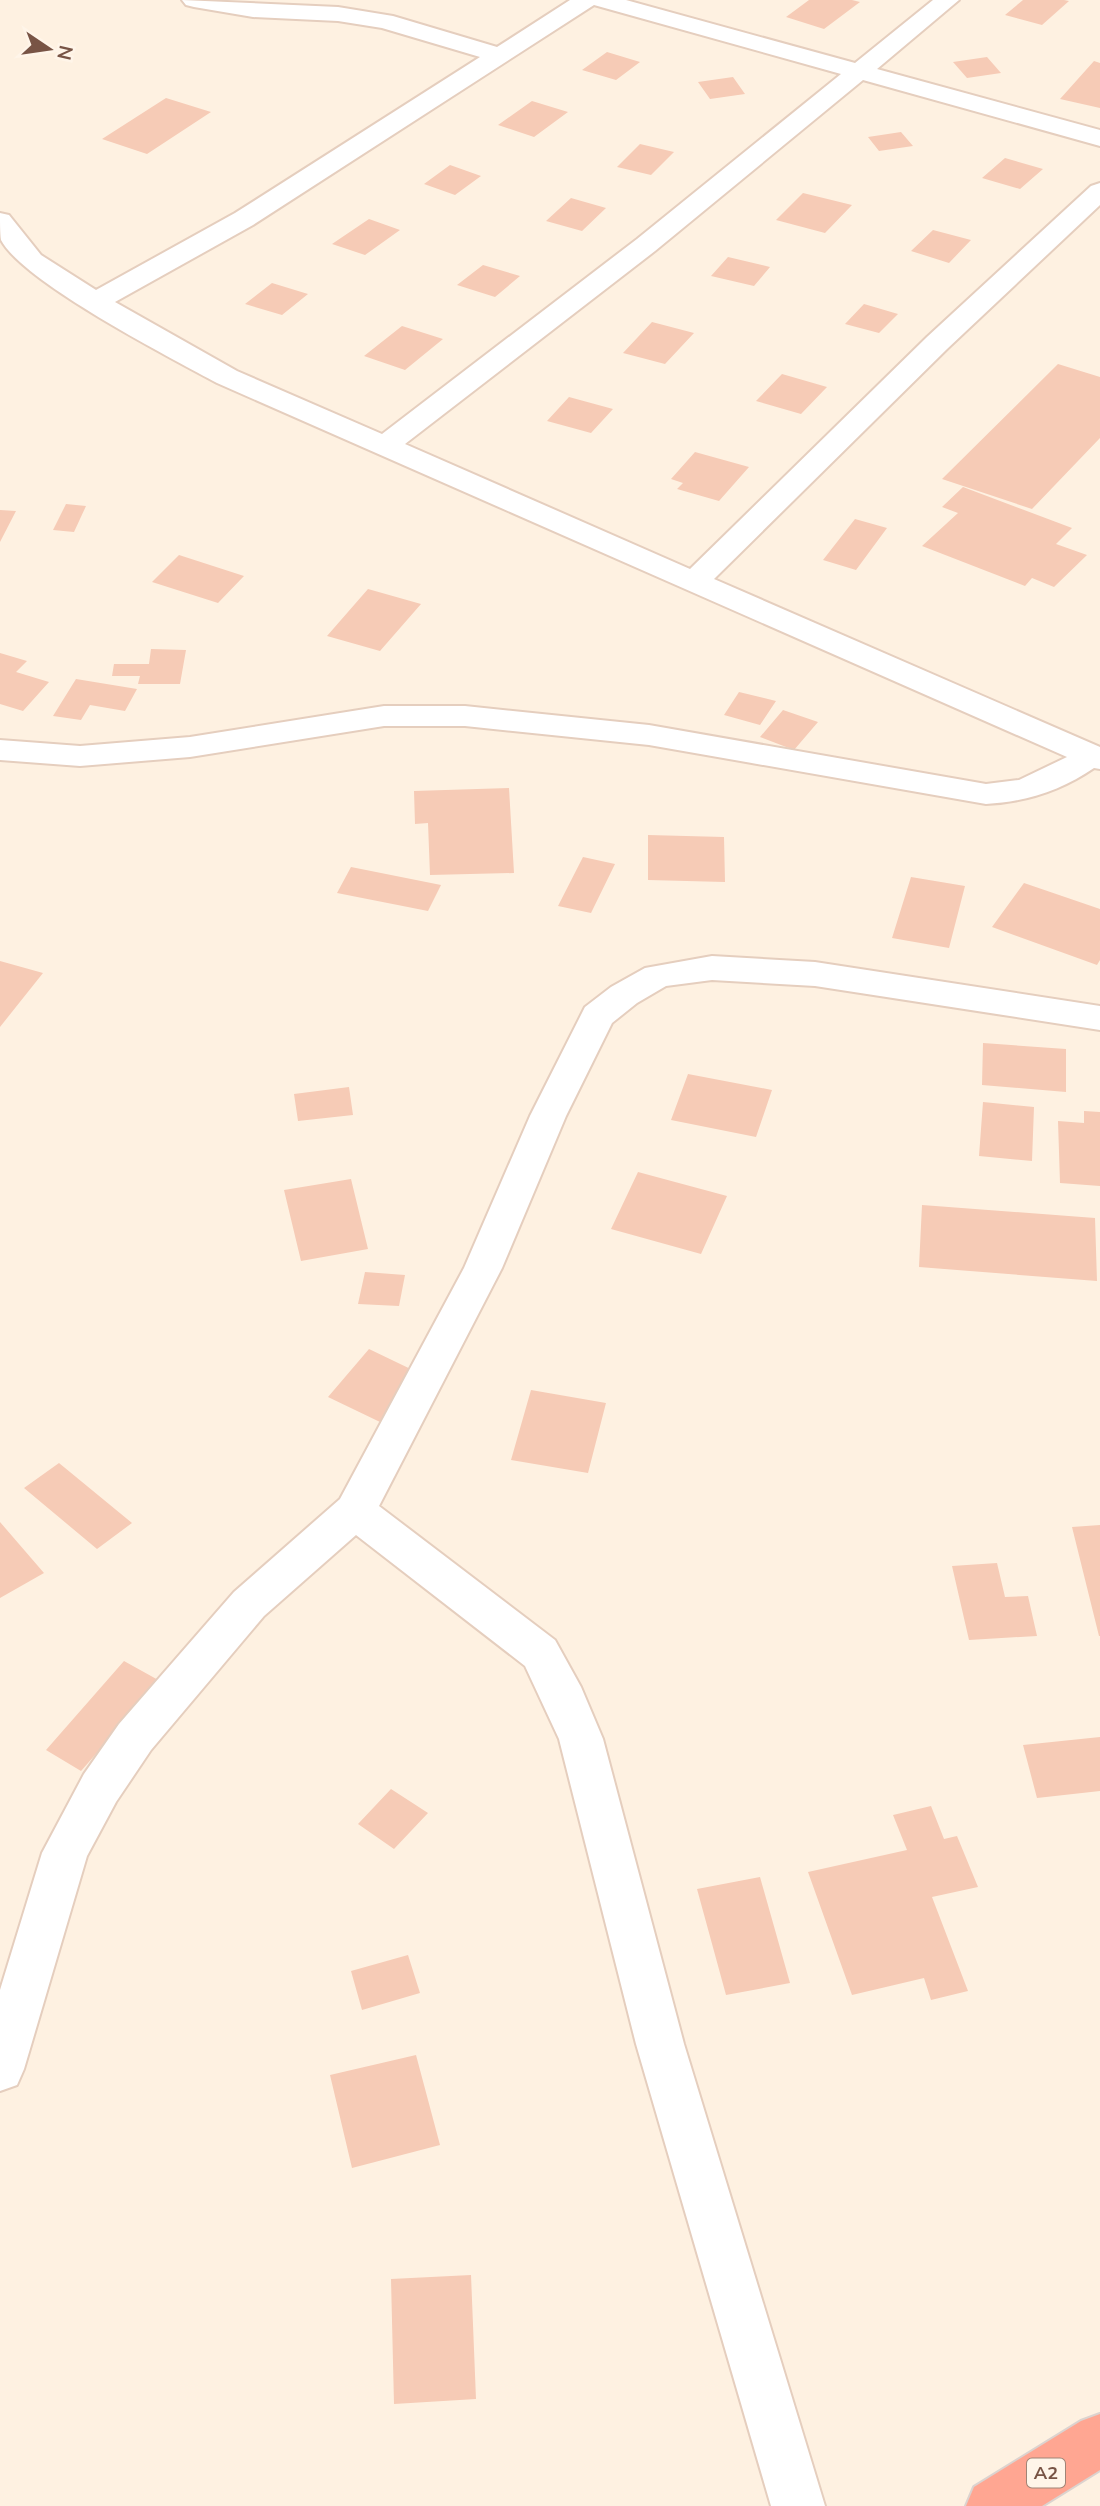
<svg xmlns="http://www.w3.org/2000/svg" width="1100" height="2506" viewBox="0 0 1100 2506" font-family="Mulish,sans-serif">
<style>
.building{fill:#f6cbb6}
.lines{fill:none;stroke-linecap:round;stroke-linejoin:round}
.minor-casing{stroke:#e5cebe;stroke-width:4}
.highway-casing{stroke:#dcd3cf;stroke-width:4}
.minor{fill:#fff;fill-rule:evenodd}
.highway{fill:#ffa692;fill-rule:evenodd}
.labels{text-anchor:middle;stroke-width:7;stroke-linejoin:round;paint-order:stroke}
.shield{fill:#fff5e9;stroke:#a08476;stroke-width:2}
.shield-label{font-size:18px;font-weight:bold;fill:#785445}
</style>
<rect width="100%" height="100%" fill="#fef1e1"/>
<path class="building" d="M809,0h43l8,2 -36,27 -38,-12z
M1023,0h41l5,1 -27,24 -37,-10z
M607,52l33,10 -24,18 -34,-10z
M987,57l14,16 -34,5 -14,-16z
M1094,61l6,2v45l-40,-9z
M733,77l12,17 -35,5 -12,-17z
M166,98l45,14 -64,42 -45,-15z
M532,101l36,11 -34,25 -36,-12z
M901,132l12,14 -34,5 -11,-14z
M640,144l34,8 -23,23 -34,-8z
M1005,158l38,11 -23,20 -38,-11z
M450,165l31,11 -26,19 -31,-11z
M803,193l49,12 -27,28 -49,-13z
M571,198l35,10 -24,23 -36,-10z
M369,219l31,11 -35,25 -33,-11z
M933,230l38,10 -22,23 -38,-12z
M728,257l42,10 -16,19 -43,-10z
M483,265l37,11 -25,21 -38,-12z
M272,283l36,11 -26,21 -37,-11z
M864,304l34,10 -19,19 -34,-9z
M652,322l42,11 -29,31 -42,-11z
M402,326l41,13 -38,31 -41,-14z
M1058,364l42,13v61l-68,71 -90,-30z
M782,374l45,13 -26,27 -45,-13z
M569,397l44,12 -22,24 -44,-12z
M695,452l54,15 -30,34 -42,-12 6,-6 -12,-4z
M963,487l109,41 -16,16 31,11 -33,32 -22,-9 -7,8 -103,-40 36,-33 -16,-6z
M66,504l20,2 -12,26 -21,-2z
M0,510l16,1 -16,31z
M855,519l32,9 -31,42 -33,-10z
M179,555l65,21 -26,27 -66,-21z
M368,589l53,15 -41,47 -53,-15z
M151,649l35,1 -6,34h-42l2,-8h-28l2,-12h35z
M0,653l27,8 -11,11 33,10 -26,29 -23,-7z
M76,679l61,10 -12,22 -35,-6 -9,15 -28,-4z
M739,692l37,9 -16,24 -36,-10z
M783,710l35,12 -24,28 -34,-13z
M509,788l5,85 -84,2 -2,-52 -13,1 -1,-33z
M648,835l76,2 1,45 -77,-2z
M583,857l32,7 -24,49 -33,-7z
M351,867l90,18 -13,26 -91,-18z
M911,877l54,9 -16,62 -57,-10z
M1024,883l76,26v51l-3,5 -105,-38z
M0,961l43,12 -43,54z
M983,1043l83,6v43l-84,-7z
M688,1074l84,16 -16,47 -85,-17z
M349,1087l4,28 -55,6 -4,-27z
M983,1102l51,5 -2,54 -53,-5z
M1084,1111l16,1v74l-40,-3 -2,-62 26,2z
M638,1172l89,24 -26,58 -90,-25z
M351,1179l17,70 -67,12 -17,-71z
M922,1205l173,13 2,63 -178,-14z
M365,1272l40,3 -6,31 -41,-2z
M369,1349l52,25 -41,48 -52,-25z
M531,1390l75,13 -18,70 -77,-13z
M59,1463l73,60 -35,26 -73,-61z
M0,1522l44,51 -44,25z
M1100,1525v111h-1l-27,-109z
M997,1563l8,34 23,-1 9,40 -68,4 -17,-74z
M124,1661l36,20 -79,90 -35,-21z
M1100,1737v54l-63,7 -14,-53z
M391,1789l37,24 -34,36 -36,-25z
M931,1806l13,33 13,-3 21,51 -46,10 36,94 -37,9 -7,-22 -72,17 -44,-123 99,-22 -14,-35z
M760,1877l30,106 -64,12 -29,-106z
M408,1955l12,38 -58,17 -11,-39z
M416,2055l24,90 -88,23 -22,-93z
M471,2275l5,124 -82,5 -3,-125z"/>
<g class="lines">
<g class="minor-casing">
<path id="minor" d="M182,0l156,7 55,9 104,31 73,-47h56l229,63 78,-63h26l-82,69 223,61v16l-237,-66 -208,171 -250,193 285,125 237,-232 164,-151 9,-3v22l-153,144 -233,230 386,168v22l-6,-1c-32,22 -68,34 -108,36l-337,-59 -184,-19h-81l-194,31 -110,9 -80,-6v-20l80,6 110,-9 194,-31h81l184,19 337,59 33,-4 48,-23 -850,-374c-46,-25 -194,-101 -216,-143 -1,-7 -1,-19 -1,-27l9,2 32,40 55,35 139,-77 245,-156 -98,-29 -44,-7 -85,-4 -59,-10 -8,-2zM594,5l247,69 -204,165 -255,195 -145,-63 -122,-69 138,-77z
M712,956l103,6 285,44v24l-285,-44 -103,-6 -46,6 -29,17 -25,20 -46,93 -64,152 -123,238 176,134 26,47 22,52 81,305 141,462h-54l-135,-462 -77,-305 -34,-73 -169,-131 -92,81 -113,134 -35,52 -29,54 -63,213 -7,16 -17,6v-101l42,-137 42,-79 35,-50 115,-132 106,-93 124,-231 66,-152 55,-109 26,-20 34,-19z"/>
</g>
<g class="highway-casing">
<path id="highway" d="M1100,2414v56l-58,36h-76l8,-19 107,-66z"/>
</g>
<use href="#minor" class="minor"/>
<use href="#highway" class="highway"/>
</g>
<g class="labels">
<rect class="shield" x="1027" y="2458.5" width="38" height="29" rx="5"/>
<g class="shield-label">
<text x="1046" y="2479">A2</text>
</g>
</g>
<g transform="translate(49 49) rotate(103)" stroke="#fff5e9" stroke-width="5" paint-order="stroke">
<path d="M0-5L12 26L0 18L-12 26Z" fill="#785445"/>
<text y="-10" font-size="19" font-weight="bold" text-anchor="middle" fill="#785445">N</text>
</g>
</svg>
